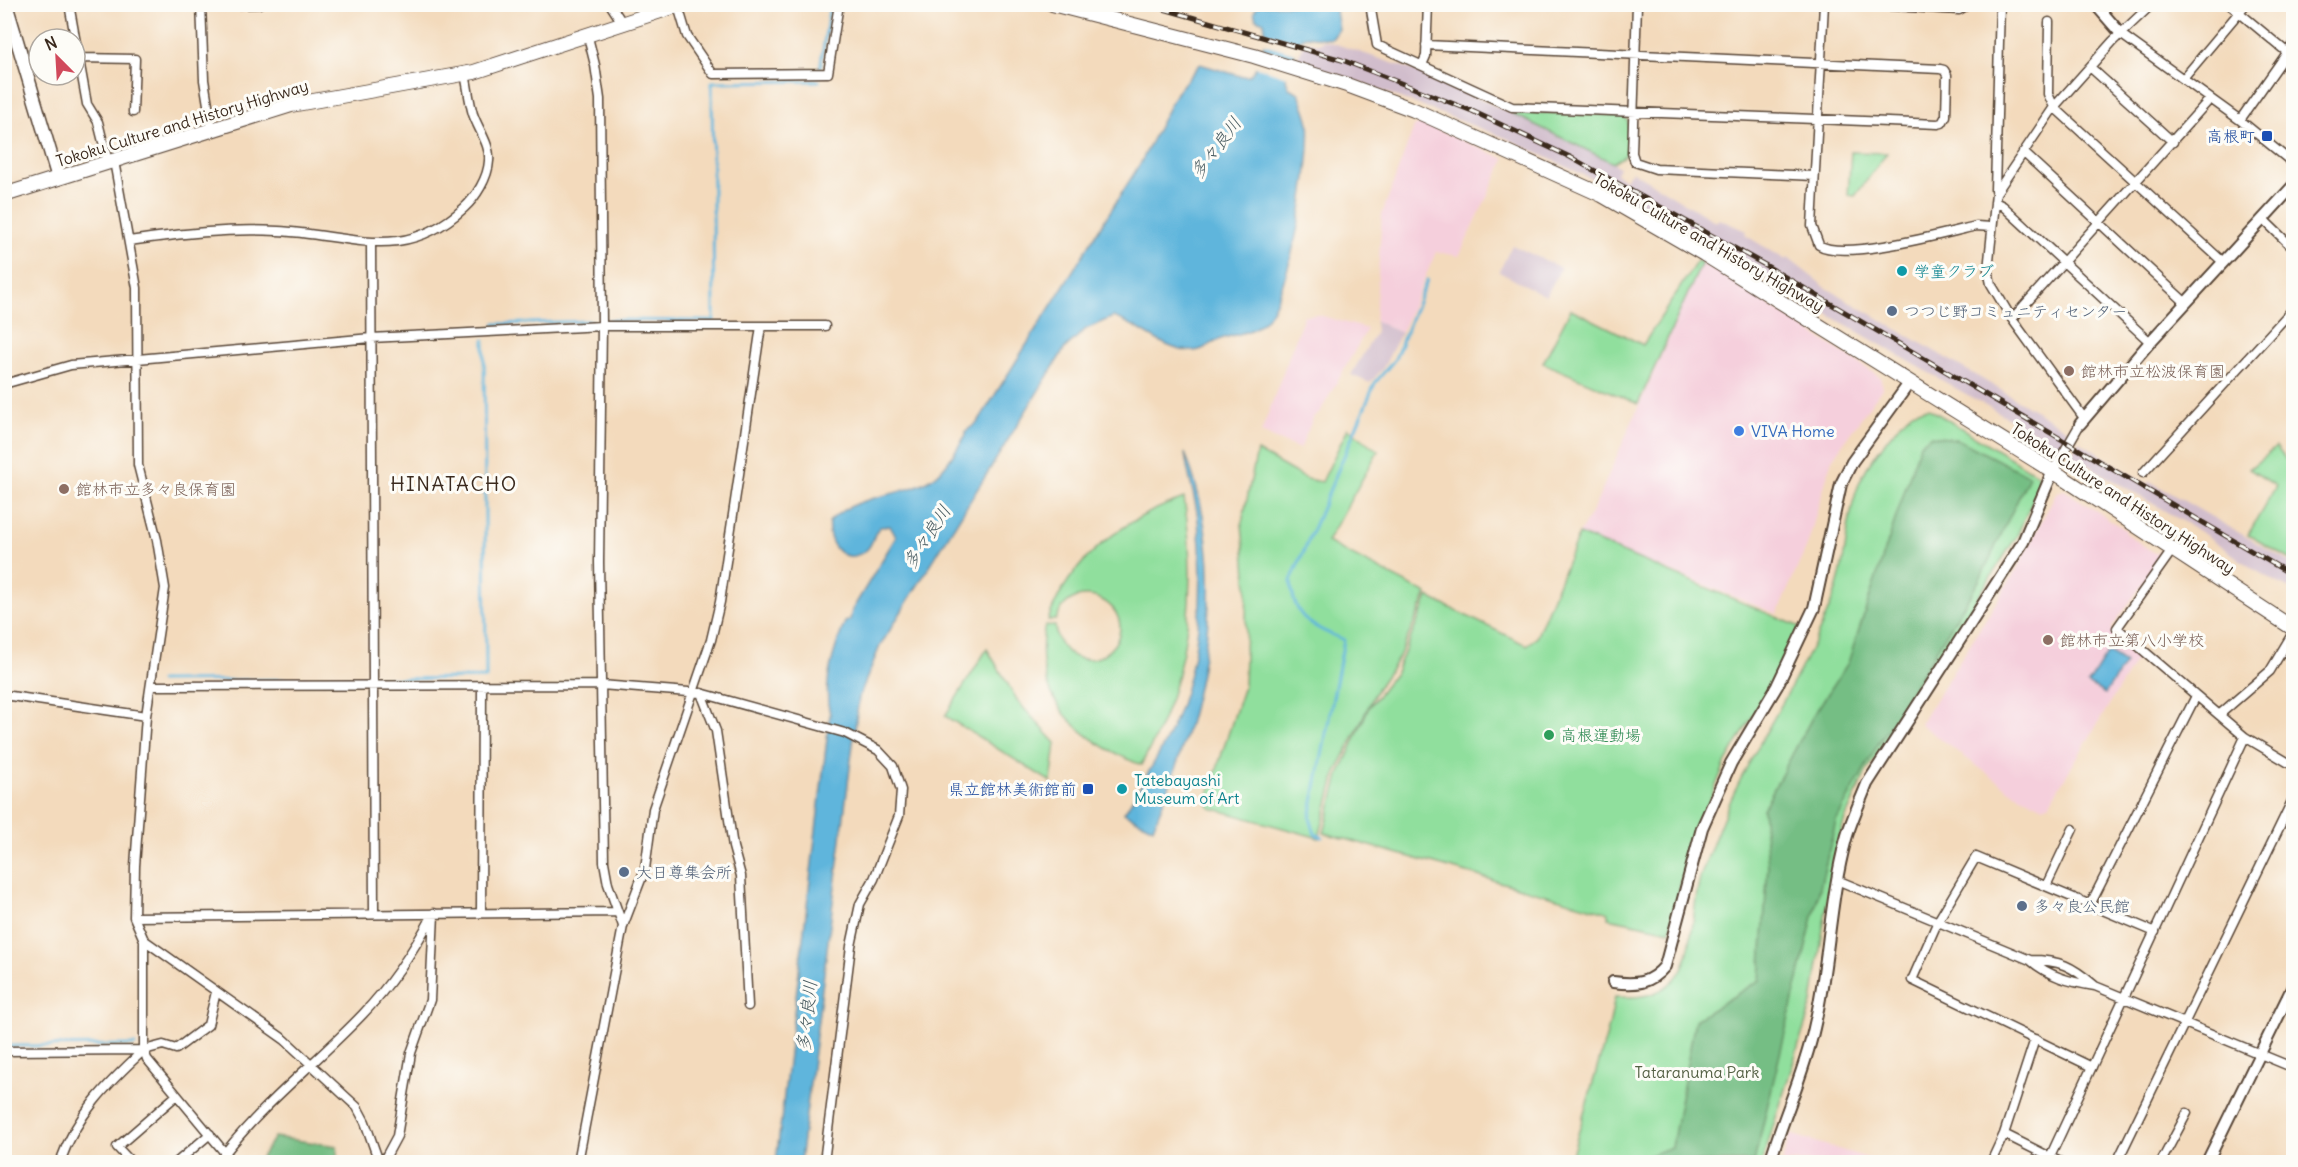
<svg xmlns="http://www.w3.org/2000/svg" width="2298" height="1167" viewBox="0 0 2298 1167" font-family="Delius,'Klee One',sans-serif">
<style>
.built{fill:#f5cfdc}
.industrial{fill:#d1bdcc}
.green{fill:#90df9d;stroke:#66845e;stroke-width:1.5}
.forest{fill:#74be84;stroke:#587451;stroke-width:1.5}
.water{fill:#5fb5dc;stroke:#4d707d;stroke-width:1.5}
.pier{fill:#f3dabc}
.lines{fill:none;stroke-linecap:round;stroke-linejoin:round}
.stream{stroke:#5fb5dc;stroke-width:3}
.minor-casing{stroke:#574436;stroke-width:11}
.tertiary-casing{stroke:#574436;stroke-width:14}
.secondary-casing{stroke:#574436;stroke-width:15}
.trunk-casing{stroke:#574436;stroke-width:16}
.minor{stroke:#fff;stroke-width:8}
.tertiary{stroke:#fff;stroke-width:10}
.secondary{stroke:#fff;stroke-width:12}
.trunk{stroke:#fff;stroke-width:14}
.rail-casing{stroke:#3b2a1e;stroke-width:5}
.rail{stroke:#fdfcf7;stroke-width:3;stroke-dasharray:9;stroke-linecap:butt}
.transit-dot{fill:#1a4fb4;stroke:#fdfcf7;stroke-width:2}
.culture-dot{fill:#0f9aa8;stroke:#fdfcf7;stroke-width:2}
.service-dot{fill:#5c6f8a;stroke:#fdfcf7;stroke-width:2}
.education-dot{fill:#8d6e63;stroke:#fdfcf7;stroke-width:2}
.shop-dot{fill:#3f7fe0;stroke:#fdfcf7;stroke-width:2}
.leisure-dot{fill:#2e9e5b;stroke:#fdfcf7;stroke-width:2}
.labels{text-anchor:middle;stroke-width:6;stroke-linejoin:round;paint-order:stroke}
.street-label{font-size:16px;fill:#3b2a1e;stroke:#fdfcf7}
.transit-label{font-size:16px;fill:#164399;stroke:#fdfcf7;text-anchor:end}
.culture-label{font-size:16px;fill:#0d838f;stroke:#fdfcf7;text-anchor:start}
.service-label{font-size:16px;fill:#4e5e75;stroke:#fdfcf7;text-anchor:start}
.education-label{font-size:16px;fill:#785e54;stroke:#fdfcf7;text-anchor:start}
.shop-label{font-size:16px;fill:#366cbe;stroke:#fdfcf7;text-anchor:start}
.leisure-label{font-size:16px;fill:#27864d;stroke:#fdfcf7;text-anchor:start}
.park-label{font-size:16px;fill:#546044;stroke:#fdfcf7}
.water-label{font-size:18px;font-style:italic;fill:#485b60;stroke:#fdfcf7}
.quarter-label{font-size:20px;letter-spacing:1.5px;fill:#3b2a1e;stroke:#fdfcf7}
</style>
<rect width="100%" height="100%" fill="#fdfcf7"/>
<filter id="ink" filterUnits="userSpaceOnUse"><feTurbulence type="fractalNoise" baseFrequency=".0167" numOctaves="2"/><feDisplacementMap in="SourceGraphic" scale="12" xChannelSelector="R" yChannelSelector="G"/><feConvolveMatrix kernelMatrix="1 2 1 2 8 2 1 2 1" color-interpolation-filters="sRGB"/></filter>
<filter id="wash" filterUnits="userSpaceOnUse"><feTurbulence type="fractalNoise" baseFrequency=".008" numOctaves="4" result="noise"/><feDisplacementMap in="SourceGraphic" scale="24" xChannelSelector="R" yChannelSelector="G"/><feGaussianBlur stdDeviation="1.35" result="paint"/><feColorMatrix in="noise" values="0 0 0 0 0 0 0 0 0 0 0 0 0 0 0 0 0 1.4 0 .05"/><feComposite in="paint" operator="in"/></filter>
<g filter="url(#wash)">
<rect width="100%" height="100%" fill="#f3dabc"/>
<path class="built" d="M1422,123l83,36 -46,97 -23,-4 -35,81 -26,-12 7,-107 32,-87z
M1702,262l178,115 3,10 -51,72 -25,87 -30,68 -198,-80 16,-28z
M1304,315h15l48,14 -47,83 -6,4 -14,33 -39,-16z
M2064,490l62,40 -1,3 31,21 2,-3 2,8 -49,70 26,22 1,6 -89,147 -5,3 -33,-16 -91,-67 97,-155 39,-76z
M1790,1134l90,28h-98z"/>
<path class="industrial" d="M1324,40l95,32 94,42 100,49 6,4 -3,7 9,5 7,-8 84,51 3,-3 27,12 -1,4 41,25 2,-2 37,29 174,102 70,42 2,4 -8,13 -92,-51 -353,-204 4,-7 -9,-5 -4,6 -103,-49 -209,-79 9,-18 13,3z
M1512,245l49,23 -15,28 -47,-24z
M1375,321l26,12 -18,35 -13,15 -19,-8 25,-43z
M2079,441l69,44v-5l145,84v27l-40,-22 -46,-33 -136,-81z"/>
<path class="green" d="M1514,112l109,3 5,6 -1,33 -14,9 -100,-49z
M1851,152l36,1 -32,43 -7,-1z
M1697,261l5,1 -64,142 -95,-41 28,-54 72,36z
M1928,408l109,66 3,9 -23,53 -151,236 -21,47 -11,37 -22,147 -50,159h-192l39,-135 6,-30c23,1 42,0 59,-17 22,-22 17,-76 27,-105 13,-35 28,-75 46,-108 31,-58 65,-112 88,-174 15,-41 9,-89 33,-127 10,-15 30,-42 43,-53 4,-3 12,-4 17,-5z
M1348,428l30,23 -51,91 100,52 -29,65 -21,30 -41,84 -17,65 -109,-30 -3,-9 37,-113 3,-98 -5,-65 15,-72 49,28 16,3z
M2276,447l17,21v93l-45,-26 28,-49 -27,-17z
M1184,498c14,93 5,184 -43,267 -61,-25 -108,-63 -97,-136l2,-4 9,1c1,21 19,38 41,32 7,-2 13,-7 18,-13 26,-38 -41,-75 -58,-25h-8c22,-61 77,-102 136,-122z
M1579,534l221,93 -9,23 -65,112 -38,89 -18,80 -61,-13 -2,-6 -283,-79 15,-58 30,-68 27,-35 32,-75 98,48 10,-7z
M987,649l32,54 37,40 -5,39 -106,-66z"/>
<path class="forest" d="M1930,436l27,3 72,37 -50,105 -103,167 -40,73 -82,341h-122l40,-15 23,-127 65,-40 8,-115 -5,-56 50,-93 35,-53 72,-219z
M274,1137l63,9 2,16h-81z
M1593,1156h1l38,6h-41z"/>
<path class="water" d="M1258,5h77l4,24 -7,10 -27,-3 -5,4 -14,39 3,9 10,5c3,9 8,20 10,30 4,37 -19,175 -46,199 -13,12 -26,11 -42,17 -11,4 -16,12 -29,12 -28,1 -52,-27 -79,-34l-27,12 -21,19 -185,298 -21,51 -59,465h-24l54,-448c-8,-30 4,-64 15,-92l5,-2 2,-10 44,-73 -6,-11 -10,1c-8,7 -6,18 -15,24 -22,16 -39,-8 -36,-29 25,-28 71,-24 102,-43 15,-9 25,-30 35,-44v-4l12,-9 162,-258 36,-71 24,-29 40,12h9c12,-10 18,-39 15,-54l-8,-3 -2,-7z
M1185,453c49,124 17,256 -32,375l-29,-15c16,-27 34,-54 47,-83 29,-65 34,-141 27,-210 -2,-23 -11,-45 -13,-67z
M2108,652l17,11 -20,31 -17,-10z"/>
<path class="pier" d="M1263,32l39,11 -4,11 -38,-11z
M1259,47l37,12 -6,19 -37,-12z"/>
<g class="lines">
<path class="stream" d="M820,69l10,-65
M609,320l105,1 -2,-239 107,-1
M494,324l97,-3
M381,679l105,-1 -2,-338
M160,681l204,-2
M138,710l6,-29
M1322,837l-7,-3 -5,-16 34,-178c-32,-14 -51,-20 -53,-59l84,-198 20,-24 32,-79
M4,1046l131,-1"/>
</g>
</g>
<g filter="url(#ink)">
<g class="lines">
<g class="minor-casing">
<path id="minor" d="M69,4l18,100 11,18 10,40
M201,4l3,76 8,49
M610,4l13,20
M1370,4l7,41 135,62 426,17 4,-1 4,-7 1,-41 -3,-5 -4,-1 -514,-24
M1637,4l-5,149 3,9 21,7 158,7
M1824,4l-12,222 7,19c24,16 127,-12 157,-19l16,1
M1858,4l101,6 10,-6
M2229,4l65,54
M201,6l58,-2
M678,6l9,30 26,38 115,-1 11,-69
M2049,22l-1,72 6,13 169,155
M2122,35l118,85 54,44
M80,58l55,1 -2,53
M1422,65l4,-9 2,-52
M2090,67l83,75
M2183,79l63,-75
M2240,120l54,-77
M2023,152l163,151
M114,161l23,127 1,177 19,75 8,48 -19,128 -11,150 -1,51 10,23 141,100 60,56 12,11 8,15 14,40
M1995,190l5,-186
M1995,202l8,4 147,136
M2263,219l31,30
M129,241c49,-7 100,-13 149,-10 72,3 124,34 186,-23 12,-11 24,-30 25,-47 2,-15 -11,-32 -16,-47 -4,-13 -5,-27 -8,-40
M371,242l3,671
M2012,319l198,-220
M4,384l67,-19 300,-27 231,-12h223
M2084,418l-72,-99 -21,-35 -3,-14 8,-77 58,-86 59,-66 39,-37
M2053,471l27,-47
M2143,473l151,-165
M2173,549l-56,79 128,109 49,29
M151,686l450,-1 100,8 144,40 33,17 15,16 8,24 -2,26 -25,63 -14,25 -9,42 -27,216
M701,693l15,38 17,116 8,29 7,130
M4,695l142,21
M2219,715l51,-44 24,-40
M1837,880l193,80c20,17 40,22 65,26l199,82
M2046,886l27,-57
M2090,905l106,-209
M481,913l1,-228
M134,917l483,-5
M623,926l22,-57 8,-60 58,-169 9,-38 41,-276
M144,940v110l3,9 78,94 -5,9
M2030,960c30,0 42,6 64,25
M4,1051l140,-1 19,-5 13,4 32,-24 8,-33
M2092,1067l-180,-87 26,-59 38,-64 179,75
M2004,1134l56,28
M225,1153c40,-51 92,-91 137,-138 29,-30 52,-65 72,-102
M2050,1157l195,-420
M60,1162c17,-48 47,-78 84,-112
M131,1162l-14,-15 60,-52
M177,1162l33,-28
M383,1162l14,-26 14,-83 19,-53 4,-86
M578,1162l45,-236 -15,-42 -4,-22 -5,-300 3,-236 -2,-227 -5,-34 -7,-28
M1991,1162l13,-28 31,-95
M2117,1162l177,-365
M2161,1162l26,-49"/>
</g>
<g class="tertiary-casing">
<path id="tertiary" d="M2095,4l27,31
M2080,424l70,-82 144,-157
M1613,982c23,3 37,2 52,-16l37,-138 29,-65 46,-77 37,-78 27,-124 11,-22 58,-80
M1770,1162c13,-45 34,-88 44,-134 15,-62 15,-127 32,-189 5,-18 14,-37 21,-55l156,-242 30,-71
M2207,1162l87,-178"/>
</g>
<g class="secondary-casing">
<path id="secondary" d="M6,4l52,174"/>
</g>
<g class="trunk-casing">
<path id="trunk" d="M1052,4l202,52 93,29 67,25 188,85 102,59 358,223 232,152
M4,195l287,-90 183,-33 208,-68"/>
</g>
<use href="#minor" class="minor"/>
<use href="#tertiary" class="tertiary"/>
<use href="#secondary" class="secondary"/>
<use href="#trunk" class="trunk"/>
<g class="rail-casing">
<path id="rail" d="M1146,4l196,56 130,51 98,46 195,108 529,311"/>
</g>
<use href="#rail" class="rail"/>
</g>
</g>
<g class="transit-dot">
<rect x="2261" y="130" width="12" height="12" rx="3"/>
<rect x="1082" y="783" width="12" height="12" rx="3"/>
</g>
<g class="culture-dot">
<circle cx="1902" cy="271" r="6"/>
<circle cx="1122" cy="789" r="6"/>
</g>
<g class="service-dot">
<circle cx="1892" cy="311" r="6"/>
<circle cx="624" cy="872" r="6"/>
<circle cx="2022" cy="906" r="6"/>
</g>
<g class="education-dot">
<circle cx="2069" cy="371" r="6"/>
<circle cx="64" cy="489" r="6"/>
<circle cx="2048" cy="640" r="6"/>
</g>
<circle class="shop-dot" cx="1739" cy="431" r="6"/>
<circle class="leisure-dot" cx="1549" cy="735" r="6"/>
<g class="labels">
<g class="street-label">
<text transform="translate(182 123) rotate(-17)" y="6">Tokoku Culture and History Highway</text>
<text transform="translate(1709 242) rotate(30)" y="6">Tokoku Culture and History Highway</text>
<text transform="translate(2123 498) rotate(33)" y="6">Tokoku Culture and History Highway</text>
</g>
<g class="transit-label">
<text x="2255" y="142">高根町</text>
<text x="1076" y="795">県立館林美術館前</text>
</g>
<g class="culture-label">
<text x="1914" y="277">学童クラブ</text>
<text x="1134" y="786">Tatebayashi<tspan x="1134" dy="18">Museum of Art</tspan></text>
</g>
<g class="service-label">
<text x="1904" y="317">つつじ野コミュニティセンター</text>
<text x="636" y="878">大日尊集会所</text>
<text x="2034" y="912">多々良公民館</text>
</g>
<g class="education-label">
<text x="2081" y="377">館林市立松波保育園</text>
<text x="76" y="495">館林市立多々良保育園</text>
<text x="2060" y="646">館林市立第八小学校</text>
</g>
<g class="shop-label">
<text x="1751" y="437">VIVA Home</text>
</g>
<g class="leisure-label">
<text x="1561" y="741">高根運動場</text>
</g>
<g class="park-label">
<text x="1697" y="1078">Tataranuma Park</text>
</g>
<g class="water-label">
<text transform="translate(1216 148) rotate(-53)" y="6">多々良川</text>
<text transform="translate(927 537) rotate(-57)" y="6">多々良川</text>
<text transform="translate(807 1016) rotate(-84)" y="6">多々良川</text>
</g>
<g class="quarter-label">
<text x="454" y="491">HINATACHO</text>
</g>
</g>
<rect width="2298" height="1167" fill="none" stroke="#fdfcf7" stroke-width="24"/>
<g transform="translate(57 57) rotate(336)"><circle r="28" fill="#fdfcf7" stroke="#afa8a0" stroke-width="1.5"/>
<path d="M0-4.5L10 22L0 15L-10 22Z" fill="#d1495b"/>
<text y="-9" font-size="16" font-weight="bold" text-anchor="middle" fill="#3b2a1e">N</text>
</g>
</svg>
